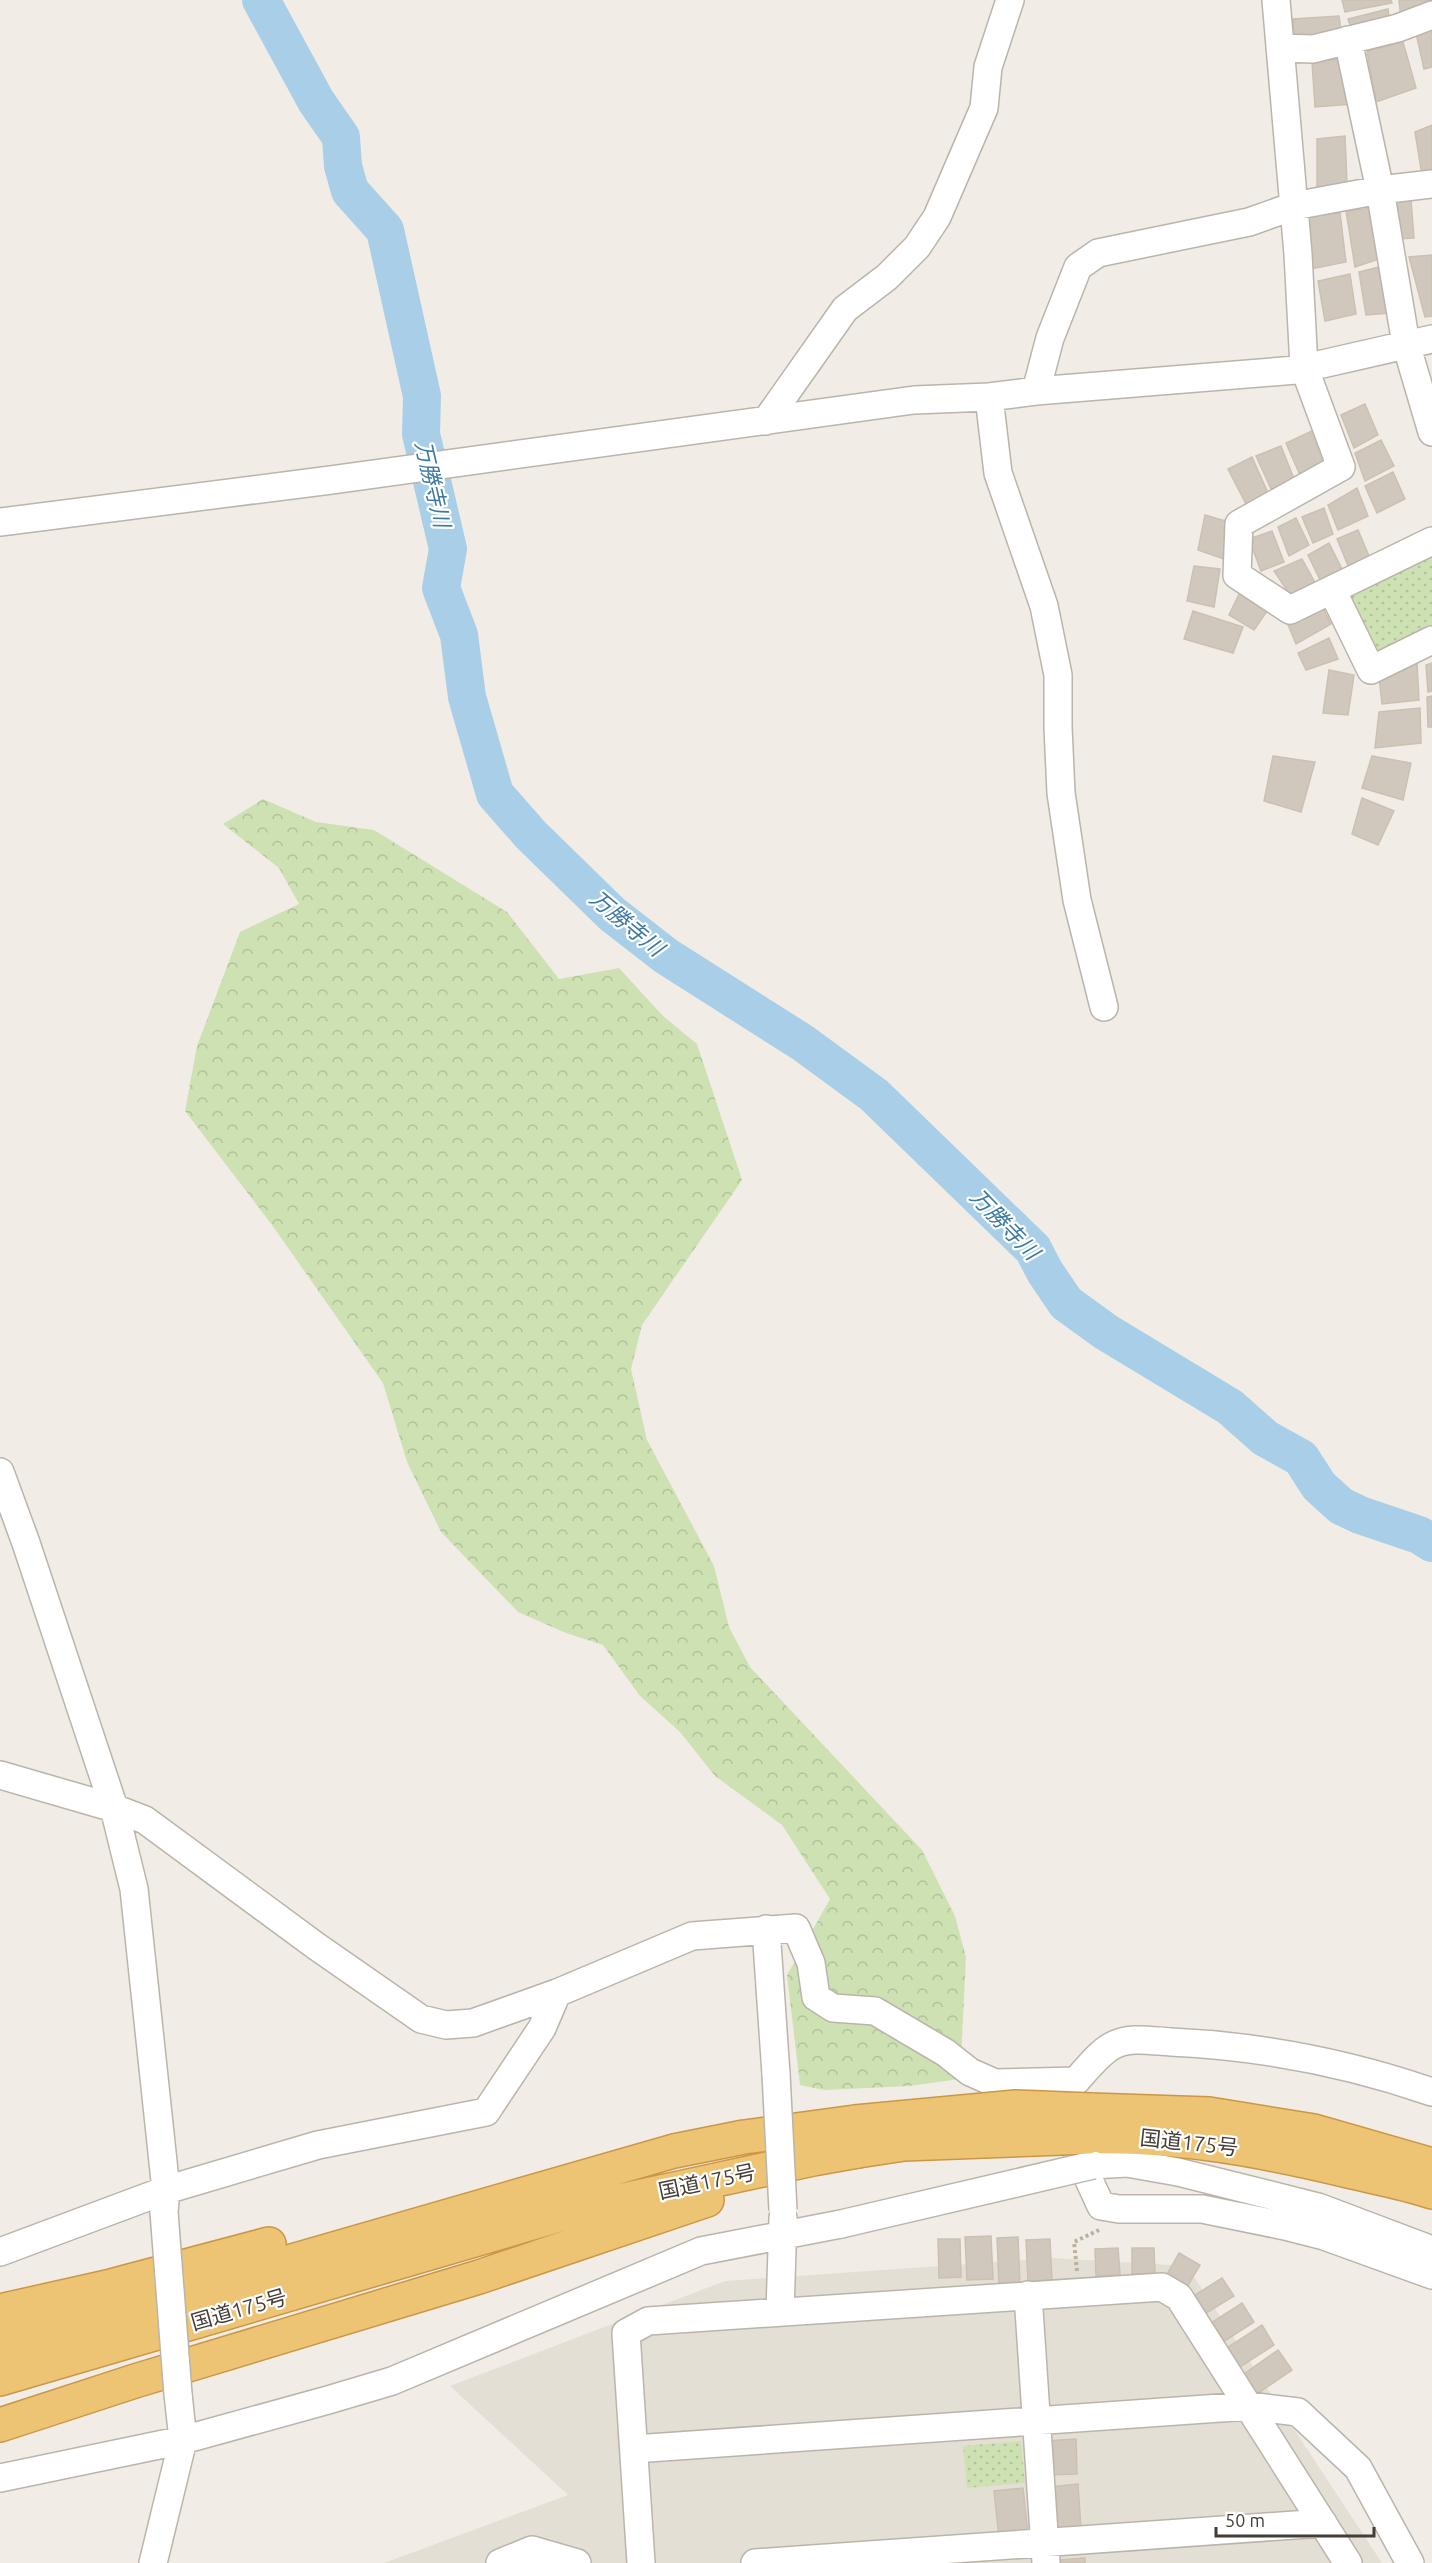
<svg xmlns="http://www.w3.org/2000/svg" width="1432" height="2563" viewBox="0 0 1432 2563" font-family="Ubuntu,'Noto Sans JP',sans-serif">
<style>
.residential{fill:#e4dfd4}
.forest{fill:url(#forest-crowns)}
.park{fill:url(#park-dots)}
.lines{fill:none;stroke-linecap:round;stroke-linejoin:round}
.river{stroke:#a8cfe7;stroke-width:38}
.building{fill:#d1c8bd;stroke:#cbc0b1;stroke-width:1.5}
.minor-casing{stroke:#bbb4aa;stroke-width:30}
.highway-casing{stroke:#cb9746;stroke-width:36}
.path{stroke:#bbb09c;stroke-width:4;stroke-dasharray:3 3;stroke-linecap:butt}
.minor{stroke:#fff;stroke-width:27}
.highway{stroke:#edc374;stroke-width:33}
.minor-bridge-casing{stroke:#bbb4aa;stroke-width:30;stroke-linecap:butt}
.highway-bridge-casing{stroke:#cb9746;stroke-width:36;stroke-linecap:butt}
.minor-bridge{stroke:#fff;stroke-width:27}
.highway-bridge{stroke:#edc374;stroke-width:33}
.labels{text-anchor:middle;stroke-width:4.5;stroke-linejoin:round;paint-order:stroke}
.street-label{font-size:21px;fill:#433d36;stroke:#fff}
.water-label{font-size:22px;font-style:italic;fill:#3c79a2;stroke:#fff}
</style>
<defs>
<pattern id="forest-crowns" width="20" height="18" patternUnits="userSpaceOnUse" patternTransform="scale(1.5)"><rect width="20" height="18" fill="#cde1b3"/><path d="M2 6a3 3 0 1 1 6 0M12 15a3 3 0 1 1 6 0" fill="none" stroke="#b1c29b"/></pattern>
<pattern id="park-dots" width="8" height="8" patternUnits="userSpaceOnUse" patternTransform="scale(1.5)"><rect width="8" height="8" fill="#cde1b3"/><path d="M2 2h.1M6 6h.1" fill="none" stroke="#b1c29b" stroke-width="1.8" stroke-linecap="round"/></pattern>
</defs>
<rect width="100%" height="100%" fill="#f1ede6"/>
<path class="residential" d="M1054,2258l133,8 195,297h-998l184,-68 -118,-109 275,-105z"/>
<path class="forest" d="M263,799l53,23 58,8 133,82 52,67 60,-11 44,48 34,28 45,136 -100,145 -11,44 16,71 67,126 15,61 21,40 172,183 33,66 11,41 -6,122 -51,7 -85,4 -24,-5 -13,-110 43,-76 -48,-74 -67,-49 -35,-44 -40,-36 -37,-51 -37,-12 -48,-21 -77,-80 -34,-70 -24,-79 -111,-158 -87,-114 12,-65 43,-114 59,-28 -20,-36 -56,-44z"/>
<path class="park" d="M1432,550v82l-58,31 -29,-70z
M1021,2441l4,42 -58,5 -4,-42z"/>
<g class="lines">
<path class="river" d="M261,0l55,101 25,36 2,29 7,25 35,39 37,166 -1,38 27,115 -7,39 18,47 8,62 28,97 36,41 81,79 54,42 137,87 71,52 159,154 12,23 21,31 40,29 124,75 35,31 36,20 18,28 22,20 19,9 59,20 13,8"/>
</g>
<path class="building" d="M1342,0h49l1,3 -47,9z
M1399,0h32l1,8 -31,12z
M1388,9l2,15 -38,7 -4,-12z
M1339,16l3,21 -47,7 -2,-25z
M1432,26v41l-8,2 -8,-36z
M1403,42l13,46 -40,14 -9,-51z
M1346,58l7,46 -38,3 -3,-45z
M1432,125v47l-10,3 -7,-43z
M1345,136l2,47 -30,4v-48z
M1411,200l3,38 -18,1 -7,-35z
M1374,208l8,50 -27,9 -9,-56z
M1340,213l6,49 -36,7 -5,-53z
M1432,255v61l-7,1 -16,-60z
M1383,266l7,47 -24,2 -7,-43z
M1350,274l6,40 -31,7 -7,-40z
M1365,404l13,31 -24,13 -13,-33z
M1314,430l13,31 -27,14 -14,-32z
M1381,440l13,26 -29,15 -10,-28z
M1281,446l13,33 -22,12 -16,-35z
M1252,457l16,36 -22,11 -18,-35z
M1393,472l12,27 -28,14 -12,-27z
M1357,488l11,28 -30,14 -10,-25z
M1324,508l9,26 -20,9 -11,-26z
M1205,515l24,7 -5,37 -26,-9z
M1296,518l13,27 -20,11 -11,-29z
M1358,530l11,26 -20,12 -12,-29z
M1272,531l12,31 -23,9 -12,-32z
M1329,543l14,28 -22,11 -13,-27z
M1302,559l16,29 -25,11 -19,-28z
M1194,566l26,3 -6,38 -27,-6z
M1242,588l28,19 -16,23 -25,-15z
M1321,604l10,20 -35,20 -10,-24z
M1193,611l50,16 -10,26 -49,-14z
M1329,638l9,21 -32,11 -8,-17z
M1417,663l2,37 -37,4 -3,-27z
M1432,663v28l-4,1 -2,-27z
M1329,670l25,5 -6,40 -25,-2z
M1432,696v31h-4l-1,-30z
M1420,708l1,35 -46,5 4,-36z
M1273,756l42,6 -14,50 -37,-11z
M1372,756l39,7 -8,37 -41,-12z
M1362,798l32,13 -16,34 -26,-11z
M991,2236l2,43 -26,1 -2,-43z
M1018,2237l2,47 -21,1 -2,-47z
M938,2239h22l1,38 -22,1z
M1050,2239l2,42 -24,1 -2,-42z
M1118,2248l2,27 -24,1 -1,-27z
M1132,2248h22l1,26h-23z
M1179,2253l21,12 -16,27 -20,-12z
M1222,2278l12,18 -31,19 -11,-18z
M1242,2303l12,19 -34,22 -12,-19z
M1262,2325l12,20 -34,22 -13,-19z
M1278,2350l14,20 -35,24 -13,-20z
M1076,2439l1,35 -31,1 -1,-34z
M1078,2484l3,45 -29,2 -3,-44z
M1023,2488l5,47 -29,3 -5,-47z
M1085,2558v5h-27v-3z"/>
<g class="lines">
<g class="minor-casing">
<path id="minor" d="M1276,0l22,254 6,113 37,100 -102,57 -2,51 53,35 142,-69
M1348,40l32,150 26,154 26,88
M1280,48l33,1 85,-21 34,-13
M1036,391l14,-53 28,-71 20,-14 151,-31 45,-16 86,-16 52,-6
M989,397l9,76 46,133 14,69v52l3,66 16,107 27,107
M766,421l79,-112 42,-32 30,-30 20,-30 47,-109 4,-41 22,-67
M0,522l331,-42 583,-80 75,-3 47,-6 260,-21 136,-31
M1332,590l39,80 61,-30
M0,1472l26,71 88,265 20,81 32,301 -2,22
M0,1775l114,33 31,12 171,126 105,73 25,6 27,-2 84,-30 135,-57 104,-8 15,35 5,34 17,11 42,3 71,42 24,19 25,11 81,-2c10,-11 23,-28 36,-35 17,-10 40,-5 59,-4 88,4 177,21 261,50
M766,1929l10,145
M1077,2145l1,11 23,50 18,3h83l83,17 39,10 108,39
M1093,2165l34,-2 51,9 140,35 114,43
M0,2252l166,-62 152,-45 168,-33 56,-84 15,-35
M1028,2295l18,268
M780,2312l3,-94
M634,2449l615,-43 49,6 60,56 52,95
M0,2478l183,-38 145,-40 64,-19 309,-130 140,-27
M153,2563l30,-123 -5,-46
M500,2563l32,-13 45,13
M641,2563l-15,-230 22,-12 514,-34 17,10 169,266
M755,2563l568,-40"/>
</g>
<g class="highway-casing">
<path id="highway" d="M1091,2110l118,4 105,17 118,34
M1088,2137c93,-2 173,13 264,35 26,6 54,11 80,20
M0,2311l111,-25 158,-42
M0,2345l674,-194 70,-14 111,-15
M0,2379l573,-168 240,-52 45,-8
M0,2425l135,-44 344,-104 228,-77"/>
</g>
<path class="path" d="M1077,2271l-3,-29 25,-12"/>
<use href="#minor" class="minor"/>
<use href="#highway" class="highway"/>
<g class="minor-bridge-casing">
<path id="minor-bridge" d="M776,2074l7,136
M164,2212l14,182
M841,2224l252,-59"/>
</g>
<g class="highway-bridge-casing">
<path id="highway-bridge" d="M855,2122l161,-15 75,3
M858,2151l46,-7 184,-7"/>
</g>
<use href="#minor-bridge" class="minor-bridge"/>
<use href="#highway-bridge" class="highway-bridge"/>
</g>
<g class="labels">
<g class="street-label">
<text transform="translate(1189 2143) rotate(6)" y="7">国道175号</text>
<text transform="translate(707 2182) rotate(-12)" y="7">国道175号</text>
<text transform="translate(239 2310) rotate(-16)" y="7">国道175号</text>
</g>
<g class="water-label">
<text transform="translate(433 484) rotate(77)" y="8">万勝寺川</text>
<text transform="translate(627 923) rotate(40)" y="8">万勝寺川</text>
<text transform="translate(1005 1224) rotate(46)" y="8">万勝寺川</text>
</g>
</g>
<path d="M1216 2527v9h158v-9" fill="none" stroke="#433d36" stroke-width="3"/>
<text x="1225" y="2527" font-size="18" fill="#433d36" stroke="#ffffff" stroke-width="4.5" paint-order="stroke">50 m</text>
</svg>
